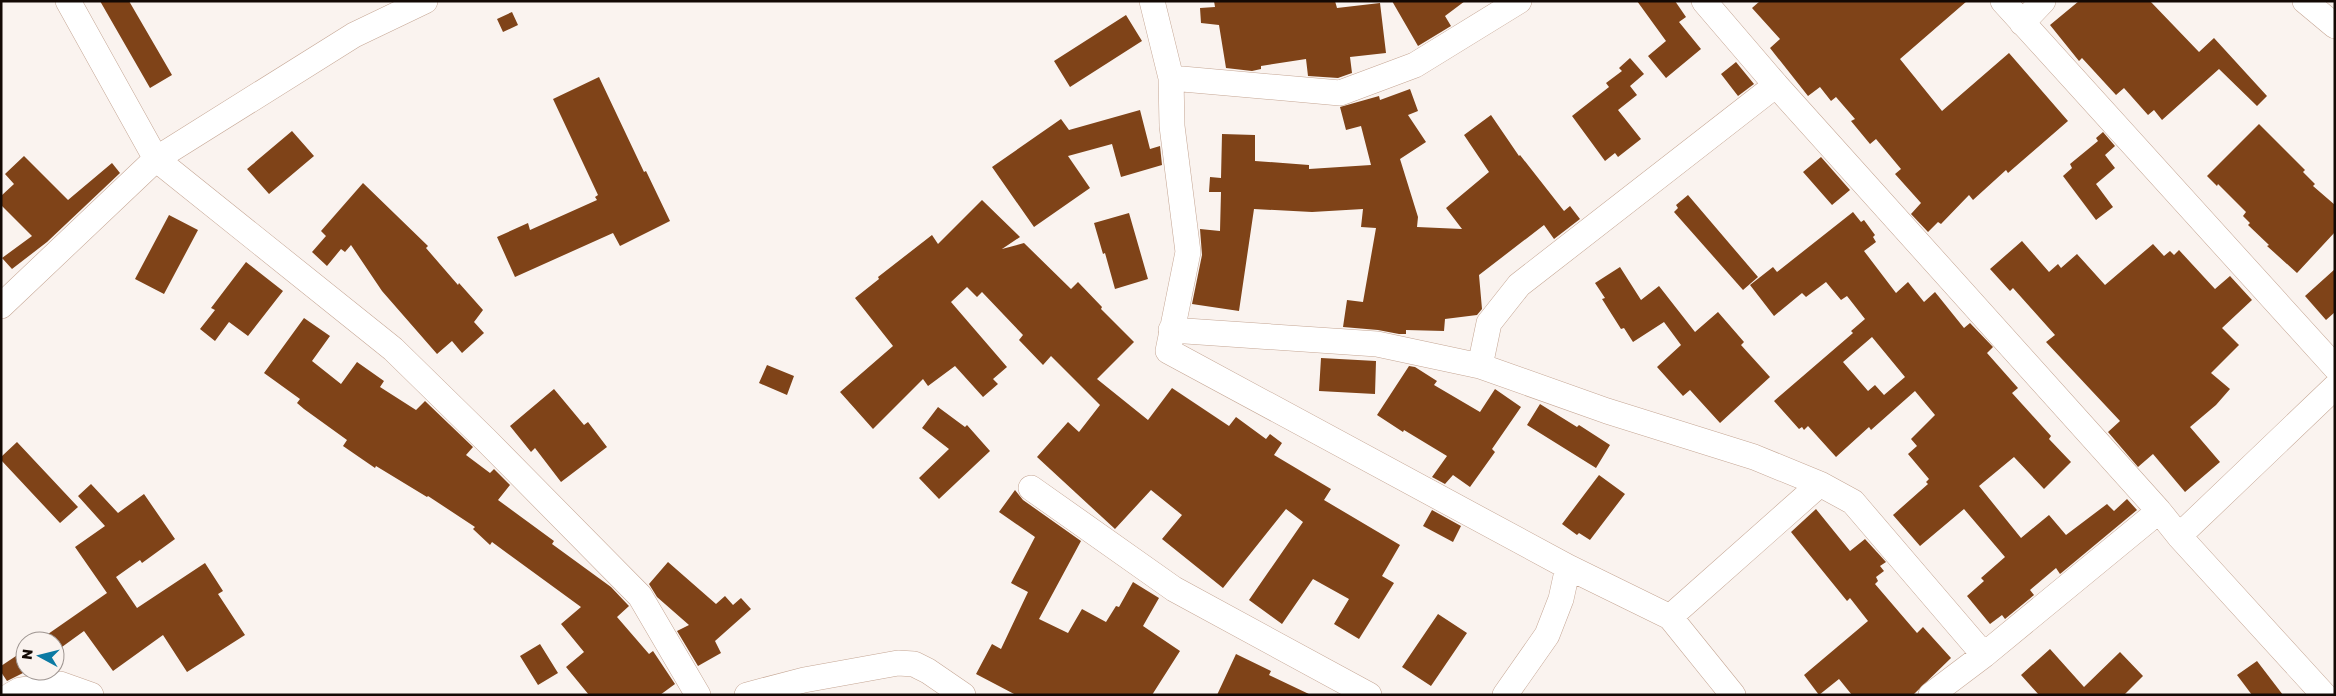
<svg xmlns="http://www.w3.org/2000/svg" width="2336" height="696" viewBox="0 0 2336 696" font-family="'Golos Text',sans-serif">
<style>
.building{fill:#7f4318;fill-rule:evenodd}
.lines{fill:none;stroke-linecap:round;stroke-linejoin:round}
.minor-casing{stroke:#c5a694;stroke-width:26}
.minor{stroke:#fff;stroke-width:25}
</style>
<rect width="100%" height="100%" fill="#faf3ef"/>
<path class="building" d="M100,1h29l43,74 -22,13z
M1214,1h121l2,7 43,-5 6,50 -36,4 2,16 -14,5 -30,-2 -2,-17 -45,7v3l-9,2 -26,-3 -7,-43 -18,-2 -1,-15 15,-1z
M1392,1h73l-20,15 6,10 -33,20z
M1637,1h38l11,16 -7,5 22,27 -35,29 -18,-22 18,-15z
M1760,1h207l-67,58 42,52 67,-58 59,68 -60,52 -2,-3 -33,30 -4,-5 -28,29 -3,-2 -10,10 -17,-18 10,-11 -26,-29 6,-5 -25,-30 -6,5 -19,-23 4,-2 -19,-22 -5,4 -11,-14 -12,9 -38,-48 10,-9 -28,-31z
M2079,1h71l49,51 15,-14 53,58 -10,10 -38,-37 -57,51 -8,-10 -6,5 -24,-27 -8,7 -34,-37 -3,3 -29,-36z
M512,12l6,13 -15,7 -6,-13z
M1126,15l16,26 -72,46 -16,-26z
M1630,58l14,16 -14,12 7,9 -19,15 23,29 -23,18 -3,-4 -10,8 -33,-45 37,-29 -3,-4 16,-12 -3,-3z
M1736,62l18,22 -16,12 -17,-22z
M599,77l45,95 2,-1 24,50 -50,25 -7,-13 -98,44 -18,-40 31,-14 2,7 67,-30 -2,-3 3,-2 -45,-96z
M1410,89l8,22 -10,4 18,27 -26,17 18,58 -1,10 45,2 -16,-21 43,-36 -25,-37 27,-20 28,41 1,-1 44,56 6,-5 10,13 -26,20 -10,-14 -65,50 3,34 -5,6 -32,4 -1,12 -38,-1v4h-7l-21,-4 -35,-3 4,-27 16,2 13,-74 -15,-1 2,-18 -51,3 -58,-3 -15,102 -47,-7 10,-49 -2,-26 20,2 1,-39h-12l1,-15 11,1 1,-44 33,1v26l54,4v4l62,-4 -10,-39 -15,4 -6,-23 39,-11 1,4z
M1140,110l10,39 10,-3 2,19 -41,12 -9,-33 -44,12 22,32 -56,39 -42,-60 69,-48 8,11z
M2259,124l46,46 -2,2 12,12 -2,2 22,19v27l-38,41 -30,-27 2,-1 -21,-20 2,-2 -7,-7 3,-4 -28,-28 -1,2 -10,-10z
M292,131l22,25 -45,38 -22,-25z
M2103,132l12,14 -10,9 10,13 -19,16 17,23 -17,13 -33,-44 9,-8 -2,-4 28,-23 -2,-3z
M24,156l44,44 44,-37 8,10 -73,69 -35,27 -10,-11 30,-22 -31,-31v-9l13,-12 -9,-10z
M1821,157l29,33 -18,15 -29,-33z
M363,183l65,63 -2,2 32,37 1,-2 24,27 -9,12 10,11 -22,20 -10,-12 -15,13 -55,-63 -31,-46 -6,7 -4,-3 -14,17 -15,-14 14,-16 -5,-5z
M1688,195l70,82 -15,13 -69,-78 4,-4 -2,-3z
M982,200l38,37 -18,12 22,-6 47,46 7,-7 24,25 -1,2 33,33 -37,37 51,41 24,-32 57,38 7,-9 30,22 4,-5 12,9 -8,12 57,34 -7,11 76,45 -18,31 12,7 -35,56 -25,-15 15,-25 -36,-20 -31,45 -33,-24 54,-78 -17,-13 -63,79 -61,-49 20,-24 -31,-25 -36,39 -78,-72 31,-35 11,10 21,-27 -49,-49 -8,9 -24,-25 4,-5 -41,-43 -5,5 -10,-10 -16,15 56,65 -14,12 5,5 -15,13 -28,-31 -27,20 -5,-7 -50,50 -33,-37 53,-46 -38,-48 24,-19 -1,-2 54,-42 6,9z
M1853,212l8,10 3,-2 11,15 -2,2 3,5 -12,9 32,42 12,-11 16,20 11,-10 29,36 6,-5 23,24 -6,6 31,35 -6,5 39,43 -2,3 22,23 -27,27 -30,-32 -35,29 42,52 28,-23 17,20 41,-31 7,7 13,-12 10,11 -77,64 -4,-6 -26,22 4,5 -29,24 -3,-4 -12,9 -23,-28 17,-15 -3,-3 24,-21 -41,-48 -44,37 -27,-31 35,-31 -2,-2 3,-3 -21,-25 9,-8 -6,-7 24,-24 -20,-24 -44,39 -2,-3 -33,30 -28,-31 -4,4 -2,-3 -3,2 -25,-28 79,-68 -2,-2 14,-12 -18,-23 -6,4 -15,-18 -20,15 -4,-4 -28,23 -24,-31 23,-18 4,5zM1872,337l33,40 -21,18 -9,-10 -7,6 -25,-29z
M1129,213l19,66 -33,10 -10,-36 -2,1 -9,-31z
M169,215l29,15 -34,64 -29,-15z
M2022,241l27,31 9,-8 3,4 16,-14 28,31 48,-41 11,12 6,-5 4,4 5,-5 36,39 15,-13 22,24 -30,28 17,17 -28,28 19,16 -14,16 -26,22 30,35 -35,30 -32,-38 -15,13 -30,-35 12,-11 -74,-79 9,-7 -42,-47 -3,3 -20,-22z
M246,262l37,29 -35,45 -19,-14 -14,19 -15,-12 15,-19 -4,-2z
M1620,267l21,33 18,-14 36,46 23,-20 26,30 -3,3 29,32 -50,46 -30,-33 -7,6 -26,-29 24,-22 -17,-23 -31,20 -9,-14 -3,1 -19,-30 3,-1 -10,-15z
M2335,269v43l-9,8 -21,-24z
M304,318l26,18 -18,25 29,23 16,-22 27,19 -4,6 36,23 9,-9 48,46 -7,8 24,18 4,-4 16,16 -12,15 56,41 -2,3 59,43 17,18 1,1 -12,11 32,37 4,-3 22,33 -15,11h-71l-23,-28 18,-15 -23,-28 20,-17 -89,-65 -2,3 -17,-16 2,-2 -47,-31 -1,1 -51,-31 -1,2 -32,-22 4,-6 -43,-31 -7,-6 3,-4 -36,-26z
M1321,358l55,3 -1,33 -56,-3z
M767,365l27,11 -7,19 -28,-12z
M1409,366l6,1 22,14 -3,4 46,27 15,-23 26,18 -29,42 3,3 -25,35 -17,-12 -8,9 -13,-7 15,-21 -43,-26 -1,2 -26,-17z
M554,389l30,36 4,-3 19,25 -46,35 -26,-34 -4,4 -21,-26z
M1540,404l37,23 2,-2 31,20 -14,23 -69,-43z
M938,407l27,20 2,-2 23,26 -51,48 -20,-21 30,-29 -27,-21z
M17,442l61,65 -18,16 -59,-63v-3z
M1599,475l26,19 -35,46 -11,-7 -2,2 -15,-11z
M91,484l27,29 26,-19 31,45 -33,24 -2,-3 -24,17 21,31 68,-45 18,28 -5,3 27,41 -58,37 -24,-37 -50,36 -29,-40 -29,21v-11h-17l69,-48 -32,-46 30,-21 -27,-30z
M1015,490l8,10 58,41 -42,78 29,14 14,-24 24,13 10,-16 3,1 14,-25 26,16 -16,28 37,25 -28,44h-136l-40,-21 16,-30 9,5 27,-57 -17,-9 24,-46 -36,-25z
M1816,509l34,42 15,-12 21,23 -6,4 4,5 -8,6 2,4 -3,3 42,49 6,-6 28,31 -38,37h-61l-13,-16 -20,16 -15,-20 64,-54 -18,-23 -3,3 -56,-69z
M1432,510l29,16 -8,16 -30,-16z
M668,562l48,42 9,-8 8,9 8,-7 10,11 -36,32 6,12 -23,13 -21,-35 12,-6 -32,-28 -8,-13z
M1438,614l29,19 -36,53 -29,-19z
M540,644l18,29 -20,12 -18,-29z
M2050,649l34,38 36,-35 23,24 -19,19h-85l-18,-20z
M25,650v22l-18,9 -6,-9v-6z
M1236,654l35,17 -2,4 42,20h-94z
M2257,661l26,34h-31l-15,-20z"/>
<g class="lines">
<g class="minor-casing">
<path id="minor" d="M68,1l88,158 237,190 93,91 154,156 58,99
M1152,1l19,77 1,48 16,126 -20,99 400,216 102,50
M1704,1l72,84 383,426 -175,144 -53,40
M2003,1l332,366
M2305,1l30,25
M2022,23l21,-22
M1171,78l169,15 75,-28 104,-64
M1,306l155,-147 198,-124 71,-34
M1171,330l206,14 103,22 127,45 147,46 66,27 33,18 131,153
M1480,366l9,-43 30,-38 257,-200
M1031,488l143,101 195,106
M2159,511l20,25 145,159
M2179,536l156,-149
M11,695l9,-5 40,-6 31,11
M747,695l57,-15 94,-17 16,1 14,7 35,24
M1505,695l42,-60 14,-36 7,-32
M1733,695l-63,-78 150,-133"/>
</g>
<use href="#minor" class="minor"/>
</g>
<rect width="2336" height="696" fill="none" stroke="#130904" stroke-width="5"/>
<g transform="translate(40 656) rotate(277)"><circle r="24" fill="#faf3ef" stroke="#9e9591"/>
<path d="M0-4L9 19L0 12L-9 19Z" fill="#0b7aa3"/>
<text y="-8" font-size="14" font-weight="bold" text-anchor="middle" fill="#130904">N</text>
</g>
</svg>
